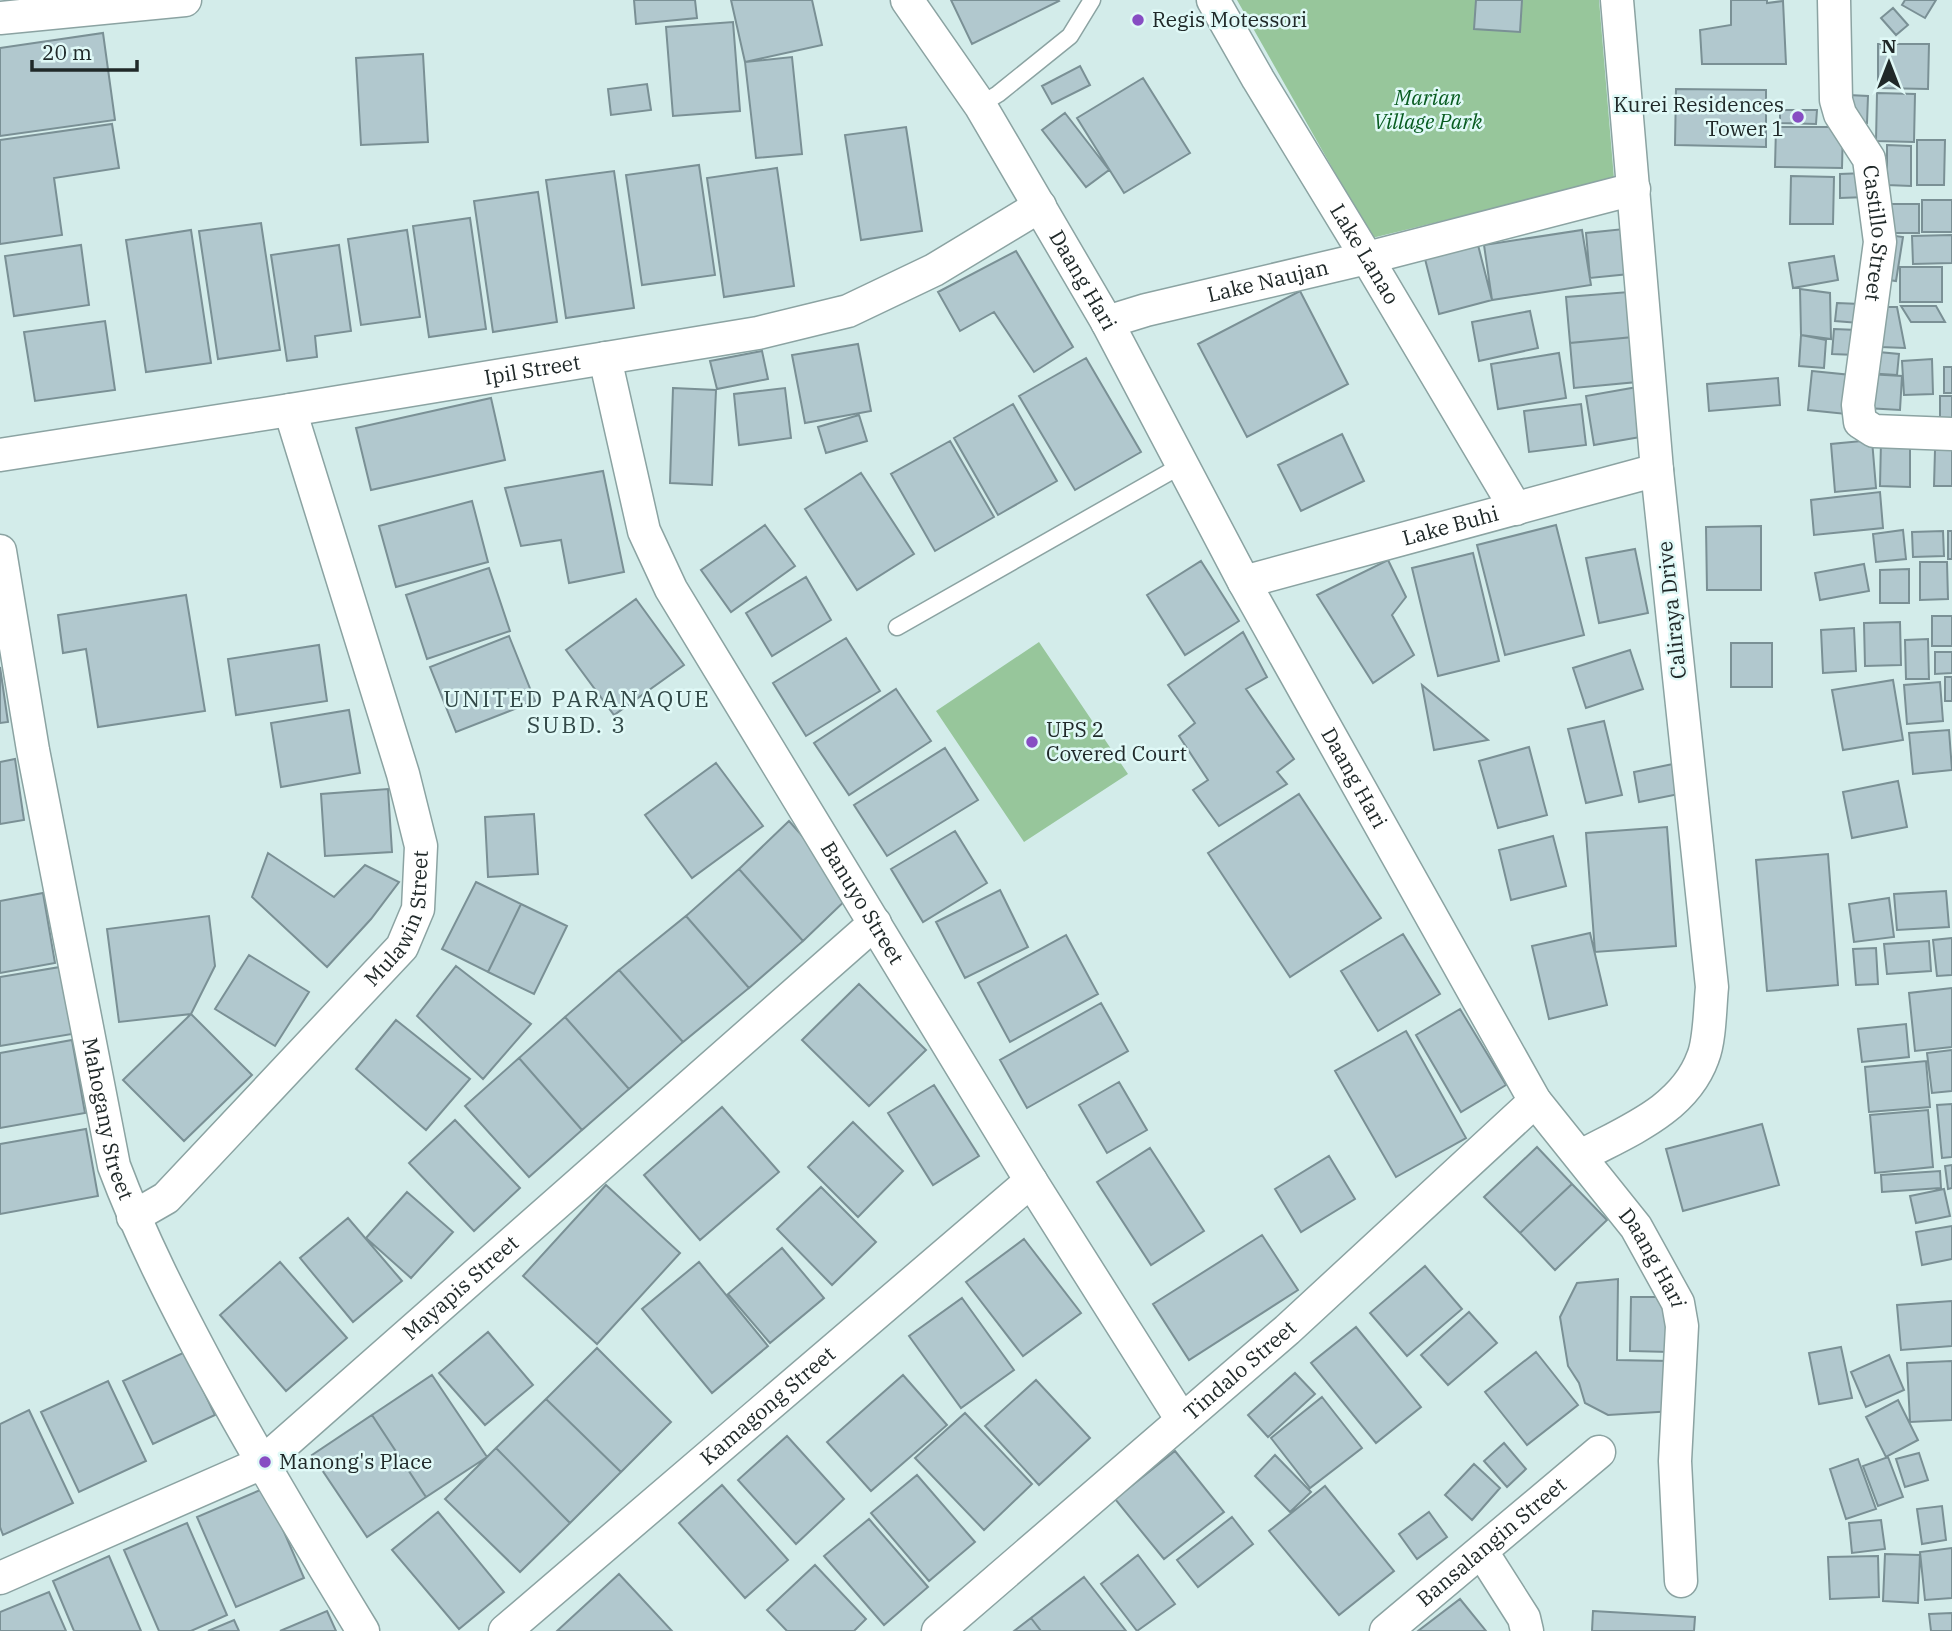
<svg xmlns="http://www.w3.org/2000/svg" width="1952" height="1631" viewBox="0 0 1952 1631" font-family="'IBM Plex Serif',serif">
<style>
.green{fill:#97c69b}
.building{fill:#b1c8ce;stroke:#7a9095;stroke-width:2}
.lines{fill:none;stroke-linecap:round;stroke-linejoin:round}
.lane-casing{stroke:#8ba3a2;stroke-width:19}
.street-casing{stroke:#8ba3a2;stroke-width:35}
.lane{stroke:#fff;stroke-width:16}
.street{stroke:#fff;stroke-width:32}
.poi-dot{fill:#874dc3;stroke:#e0f9f7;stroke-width:2.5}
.labels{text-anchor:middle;stroke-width:5;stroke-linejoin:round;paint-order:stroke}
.poi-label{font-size:21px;fill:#202929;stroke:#e0f9f7;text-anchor:start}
.park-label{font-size:21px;font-style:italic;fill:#085c20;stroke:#e0f9f7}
.street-label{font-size:21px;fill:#202929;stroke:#e0f9f7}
.neighbourhood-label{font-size:23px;letter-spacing:2px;fill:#334948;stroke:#e0f9f7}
</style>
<rect width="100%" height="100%" fill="#d3ecea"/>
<path class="green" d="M1237,0h362l15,179 -242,59z
M1039,642l89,132 -104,68 -88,-131z"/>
<path class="building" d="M634,0h61l2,18 -61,6z
M731,0h81l10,45 -77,17z
M951,0h107l1,1 -87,43z
M1476,0h46l-2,32 -46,-3z
M1731,0h36v3l16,-2 3,63h-84l-2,-34 31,-5z
M1905,0h31l-11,18 -23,-13z
M1893,8l15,17 -12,10 -15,-17z
M733,22l7,89 -67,5 -7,-89z
M103,33l12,87 -115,16v-88z
M1878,44h51l-1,45 -50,-1z
M423,54l5,88 -67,3 -5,-87z
M792,57l10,97 -46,4 -11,-96z
M1080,66l10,19 -38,19 -10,-18z
M1143,78l47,75 -66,40 -47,-75z
M647,84l4,26 -40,5 -3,-26z
M1676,89l90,1v57l-91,-2z
M1877,93l38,1 -1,48 -38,-1z
M1848,95l20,1 -1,27 -19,-1z
M1780,110h37l-1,14 -36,-1z
M1065,113l44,57 -23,17 -44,-57z
M112,124l7,44 -65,10 8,57 -62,9v-104z
M906,127l16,104 -61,9 -16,-105z
M1776,127h67l-1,41 -67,-1z
M1917,140h28l-1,45h-27z
M1887,145l24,1v40l-24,-1z
M699,165l16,110 -73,10 -16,-110z
M777,168l17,118 -70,11 -17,-119z
M614,171l20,137 -68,10 -20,-138z
M1866,173l1,24 -27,1v-24z
M1791,176l43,1 -1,47h-43z
M538,192l19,130 -64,10 -19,-131z
M1922,200h30v32h-30z
M1881,204h38v29h-38z
M470,218l16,111 -57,8 -16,-111z
M261,223l19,127 -62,9 -19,-128z
M1624,229l5,45 -39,4 -4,-45z
M191,230l20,133 -65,9 -20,-132z
M407,230l13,87 -59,8 -13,-86z
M1582,230l9,55 -99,15 -8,-55z
M1881,234l22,3 -7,44 -21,-3z
M1952,235v28l-39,1 -1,-28z
M81,245l8,60 -75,11 -9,-60z
M339,245l12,86 -36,5 2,21 -30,4 -16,-106z
M1478,245l14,55 -53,14 -14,-55z
M1016,251l57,96 -39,25 -40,-60 -34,19 -22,-39z
M1834,256l4,24 -45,8 -4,-25z
M1900,267h42v35h-42z
M1800,289l30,4 1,46 -30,-4z
M1300,291l48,93 -101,53 -49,-93z
M1629,292l4,45 -63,6 -4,-46z
M1837,303l23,1 -1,19 -24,-2z
M1901,306h35l9,16h-34z
M1874,307h23l8,41 -24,-1z
M1530,311l8,37 -59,13 -7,-39z
M105,321l10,69 -80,11 -11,-69z
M1834,329l23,1 -1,25 -24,-1z
M1801,335l25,5 -2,28 -25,-2z
M1633,337l4,45 -63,6 -4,-45z
M858,344l13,67 -66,12 -13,-68z
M762,351l6,28 -51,10 -7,-28z
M1868,351l31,3 -2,21 -31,-2z
M1559,353l7,45 -68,11 -7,-45z
M1086,358l55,94 -66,38 -56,-94z
M1932,359l1,35 -29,1 -2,-34z
M1944,367h8v26h-8z
M1812,371l39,4 -5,39 -38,-4z
M1868,374l34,2 -2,34 -34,-2z
M1778,378l2,27 -71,6 -2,-27z
M1643,386l9,49 -58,10 -8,-49z
M673,388l43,2 -4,95 -42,-2z
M785,388l6,50 -52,7 -5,-51z
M1940,396h12v28h-12z
M491,398l14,62 -134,30 -15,-62z
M1013,404l44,77 -59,34 -44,-77z
M1581,404l5,41 -57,7 -5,-41z
M859,415l8,26 -41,12 -8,-26z
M1342,434l22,47 -63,30 -23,-46z
M1872,440l4,48 -41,4 -4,-48z
M950,441l44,76 -59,34 -44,-77z
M1881,441l29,1v45l-30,-1z
M1935,450h17v36h-18z
M603,471l21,101 -55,11 -8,-43 -40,6 -16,-58z
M861,473l53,81 -57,36 -52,-81z
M1880,492l3,36 -69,7 -3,-35z
M472,501l16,61 -92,25 -17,-61z
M765,525l30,41 -64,46 -30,-42z
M1556,525l28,110 -79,20 -28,-110z
M1761,526v64h-54l-1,-63z
M1903,530l3,29 -30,3 -3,-28z
M1943,531l1,25 -31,1 -1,-25z
M1948,531h4v28h-4z
M1635,549l13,64 -49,10 -13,-65z
M1473,553l26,108 -61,15 -26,-108z
M1388,560l18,37 -14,18 22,40 -41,28 -56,-88z
M1201,561l38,60 -54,34 -38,-60z
M1920,562h27l1,37 -28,1z
M1864,564l5,27 -49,9 -5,-27z
M489,568l21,63 -83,28 -21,-64z
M1909,569v34h-29v-33z
M806,577l25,43 -59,36 -26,-43z
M186,595l19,116 -107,16 -12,-78 -23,4 -5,-38z
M636,599l48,66 -70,50 -48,-65z
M1932,616h20v30h-20z
M1900,622l1,43 -36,1 -1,-43z
M1854,628l2,43 -33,2 -2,-43z
M1243,632l24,45 -21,12 48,70 -17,13 10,12 -68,42 -26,-36 15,-10 -29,-44 16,-13 -27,-38z
M509,636l26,65 -79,31 -26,-65z
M846,638l34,53 -74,45 -33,-53z
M1928,639l1,40h-23l-1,-39z
M1731,643h41v44h-41z
M319,645l8,56 -91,14 -8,-56z
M1630,650l13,39 -57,19 -13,-40z
M1935,652h17v21l-17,1z
M0,667l8,55 -8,1z
M1945,677h7v24h-7z
M1893,680l10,60 -60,10 -11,-60z
M1940,682l3,39 -36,3 -3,-39z
M1422,685l66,55 -54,10z
M896,689l35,52 -82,54 -35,-52z
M349,710l11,63 -79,14 -10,-64z
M1604,721l18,74 -36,8 -18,-74z
M1949,730l3,40 -39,4 -4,-41z
M1529,747l18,68 -49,13 -19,-67z
M945,748l33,52 -91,56 -33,-51z
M15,759l9,61 -24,4v-62z
M716,763l47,63 -71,52 -47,-63z
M1673,764l6,30 -40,8 -5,-30z
M1898,781l9,46 -55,11 -9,-46z
M388,789l4,63 -67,4 -4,-62z
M1299,794l82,124 -91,59 -82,-124z
M534,814l4,60 -50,3 -3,-60z
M789,821l64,72 -50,48 -64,-72z
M1667,827l9,119 -81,6 -9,-119z
M955,831l32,52 -64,39 -32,-53z
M1553,836l13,50 -55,14 -12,-50z
M268,853l66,44 31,-32 34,17 -28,37 -44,48 -75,-70z
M1828,854l10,131 -71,6 -11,-131z
M739,869l64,72 -54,47 -63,-72z
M476,882l45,22 -33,68 -46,-23z
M1000,890l28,57 -63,31 -29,-56z
M1946,891l3,36 -52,3 -3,-36z
M43,893l12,70 -55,10v-72z
M1889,898l5,39 -40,5 -5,-38z
M521,904l46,22 -33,68 -46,-22z
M209,916l6,50 -24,48 -72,8 -12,-93z
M686,916l63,72 -66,54 -64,-72z
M1590,933l17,72 -58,14 -17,-73z
M1403,934l37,60 -62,37 -37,-60z
M1066,935l32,59 -88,48 -32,-59z
M1952,938v37l-15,1 -4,-36z
M1929,941l2,30 -44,3 -3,-30z
M1876,948l2,36 -22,1 -3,-36z
M249,955l60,37 -34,54 -60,-37z
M456,966l75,58 -48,55 -66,-63z
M60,967l12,67 -72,12v-69z
M619,970l64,72 -54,47 -64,-72z
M859,984l67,66 -57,56 -67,-66z
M1952,988v59l-37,4 -6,-58z
M1101,1003l27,48 -101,57 -27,-48z
M1460,1009l46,76 -45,27 -45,-77z
M191,1014l61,61 -68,66 -61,-61z
M565,1017l64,72 -47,41 -63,-72z
M396,1020l74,59 -44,51 -70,-61z
M1906,1024l3,33 -47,5 -4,-33z
M1406,1031l60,107 -70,39 -61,-106z
M72,1040l13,73 -85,15v-75z
M1952,1050v41l-20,2 -5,-40z
M519,1058l63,72 -53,47 -64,-71z
M1926,1061l4,46 -61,5 -4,-45z
M1119,1082l28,48 -40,23 -28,-48z
M934,1085l45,71 -46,29 -45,-72z
M1952,1104v53l-10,1 -5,-53z
M722,1107l57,65 -79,68 -56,-65z
M1928,1110l5,57 -58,6 -5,-58z
M455,1120l65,68 -46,43 -65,-68z
M853,1122l50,49 -45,46 -50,-50z
M1762,1124l17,61 -96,26 -17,-62z
M86,1129l12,67 -98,18v-70z
M1537,1147l35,37 -52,49 -36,-36z
M1150,1148l54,83 -53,34 -54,-83z
M1329,1156l26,43 -54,33 -26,-43z
M1952,1165v23l-4,1 -3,-23z
M1940,1171l1,17 -59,4 -1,-17z
M1572,1184l35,36 -52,50 -35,-37z
M606,1185l74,68 -83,91 -74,-68z
M821,1187l55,55 -44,43 -55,-56z
M1944,1189l6,27 -34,7 -6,-27z
M407,1192l46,40 -42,46 -45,-40z
M348,1218l54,63 -49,41 -53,-64z
M1952,1226v33l-30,6 -6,-33z
M1262,1235l36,55 -109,70 -36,-56z
M1024,1239l57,74 -58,43 -57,-74z
M782,1248l42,50 -54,45 -42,-49z
M280,1262l67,76 -61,53 -66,-76z
M699,1262l69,84 -56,47 -70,-84z
M1425,1266l37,43 -55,47 -37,-43z
M1618,1279l-1,81 54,1 3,50 -66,4 -23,-12 -6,-20 -11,-17 -8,-49 17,-34z
M1631,1297h39l-1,55 -39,-1z
M962,1298l52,72 -53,38 -52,-72z
M1952,1301v45l-51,4 -4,-45z
M1469,1312l28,31 -49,42 -27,-30z
M1356,1327l65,80 -45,36 -65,-80z
M488,1332l45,53 -48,40 -46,-52z
M1841,1347l11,51 -33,6 -10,-51z
M597,1348l74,74 -50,50 -75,-73z
M185,1352l30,63 -62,29 -30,-63z
M1536,1352l42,53 -51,40 -42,-53z
M1889,1355l15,35 -38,17 -15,-35z
M1952,1361v59l-42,2 -3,-59z
M1295,1373l20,21 -47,43 -20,-22z
M432,1375l55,82 -61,40 -54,-82z
M903,1375l44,50 -76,66 -44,-49z
M1036,1380l54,58 -51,47 -54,-59z
M108,1381l38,80 -67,31 -38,-80z
M1322,1397l40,51 -52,40 -39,-50z
M546,1399l75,73 -51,51 -74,-75z
M1898,1400l20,40 -32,17 -20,-40z
M29,1410l44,93 -70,32 -3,-8v-103z
M965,1413l67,71 -48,46 -69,-72z
M372,1415l54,82 -59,40 -55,-82z
M787,1436l57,63 -48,45 -58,-64z
M1504,1443l22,26 -19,18 -23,-26z
M496,1448l74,75 -50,49 -75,-73z
M1175,1451l49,61 -60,47 -49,-60z
M1919,1453l9,27 -23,7 -9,-28z
M1275,1455l36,37 -21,20 -35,-36z
M1888,1457l15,40 -25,9 -15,-40z
M1858,1459l18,50 -30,10 -16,-50z
M1474,1464l26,24 -28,32 -27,-25z
M917,1475l58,67 -46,39 -58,-68z
M722,1485l66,75 -43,38 -66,-75z
M1325,1486l69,85 -55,44 -70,-84z
M265,1488l39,90 -68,29 -39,-90z
M1942,1506l4,34 -24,4 -5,-35z
M438,1512l66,80 -45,37 -67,-79z
M1429,1512l18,25 -30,22 -18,-25z
M1232,1517l21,27 -55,43 -21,-27z
M869,1519l59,68 -44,38 -60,-69z
M1881,1520l4,29 -33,4 -3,-30z
M187,1523l40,92 -36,16h-32l-35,-81z
M1952,1548v50l-27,2 -5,-48z
M1885,1554l35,1 -2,48 -35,-2z
M1138,1555l37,49 -38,27 -36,-47z
M109,1556l32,75h-67l-21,-50z
M1878,1556l1,41 -49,2 -2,-42z
M815,1565l51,54 -12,12h-67l-20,-21z
M619,1574l53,57h-115z
M1084,1577l42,54h-85l-10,-13z
M49,1592l17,39h-66v-19z
M1460,1599l26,32h-68z
M327,1611l9,20h-56z
M1593,1611l102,6 -1,14h-102z
M1952,1613v18h-21l-2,-17z
M1031,1618l10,13h-27z
M234,1620l5,11h-31z"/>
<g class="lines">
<g class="lane-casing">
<path id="lane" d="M980,105l18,-11 72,-58 22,-36
M897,627l285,-162"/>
</g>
<g class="street-casing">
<g id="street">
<path id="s1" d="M907,0l73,105 127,217 137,260 291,519 101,126 42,76 4,23 -7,135 6,120"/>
<path id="s2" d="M1213,0l45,79 109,179 149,251"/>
<path id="s3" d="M1834,0l2,100 4,14 29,45 11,83 -22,163 2,17 14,9 78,3"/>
<path d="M0,18l185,-18"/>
<path id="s4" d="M1107,322l39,-12 221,-52 267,-69"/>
<path id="s5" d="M605,358l39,173 27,58 360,592 151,239"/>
<path id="s6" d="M0,455l290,-45 468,-77 90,-22 86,-41 106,-64"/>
<path id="s7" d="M0,551l33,199 81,416c27,72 62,140 98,207 48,88 99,173 151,258"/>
<path id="s8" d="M1244,582l413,-112"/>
<path d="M1581,1156c46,-25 103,-46 122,-99 7,-17 7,-51 9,-70l-55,-517 -40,-470"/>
<path id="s9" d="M133,1217l33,-19 236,-251 16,-38 3,-63 -18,-72 -113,-364"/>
<path d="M1482,1552l42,66 3,13"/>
<path id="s10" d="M0,1578l262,-115 613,-540"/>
<path id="s11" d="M505,1631l526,-450"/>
<path id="s12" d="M938,1631l349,-301 248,-229"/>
<path id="s13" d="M1386,1631l213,-179"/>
</g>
</g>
<use href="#lane" class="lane"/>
<use href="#street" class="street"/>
</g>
<g class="poi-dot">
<circle cx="1138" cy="20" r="7"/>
<circle cx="1798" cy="117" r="7"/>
<circle cx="1032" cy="742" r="7"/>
<circle cx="265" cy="1462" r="7"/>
</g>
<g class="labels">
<g class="poi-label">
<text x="1152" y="27">Regis Motessori</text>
<text x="1784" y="112" text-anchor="end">Kurei Residences<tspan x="1784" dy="24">Tower 1</tspan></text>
<text x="1046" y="737">UPS 2<tspan x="1046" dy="24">Covered Court</tspan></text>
<text x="279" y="1469">Manong's Place</text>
</g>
<g class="park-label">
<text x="1428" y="105">Marian<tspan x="1428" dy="24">Village Park</tspan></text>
</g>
<g class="street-label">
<text dy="7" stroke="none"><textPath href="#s3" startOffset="243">Castillo Street</textPath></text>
<text dy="7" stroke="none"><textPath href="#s2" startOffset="296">Lake Lanao</textPath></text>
<text dy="7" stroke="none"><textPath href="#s1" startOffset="331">Daang Hari</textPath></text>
<text dy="7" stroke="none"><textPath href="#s4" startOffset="166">Lake Naujan</textPath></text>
<text dy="7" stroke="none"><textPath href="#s6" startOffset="539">Ipil Street</textPath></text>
<text dy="7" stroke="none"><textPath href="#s8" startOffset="214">Lake Buhi</textPath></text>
<text transform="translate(1672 610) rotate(-96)" y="7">Caliraya Drive</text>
<text dy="7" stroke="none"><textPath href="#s1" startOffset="898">Daang Hari</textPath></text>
<text dy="7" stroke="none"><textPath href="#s5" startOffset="609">Banuyo Street</textPath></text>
<text dy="7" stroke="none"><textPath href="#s9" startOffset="408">Mulawin Street</textPath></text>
<text dy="7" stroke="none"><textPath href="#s7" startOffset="578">Mahogany Street</textPath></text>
<text dy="7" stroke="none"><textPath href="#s1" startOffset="1465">Daang Hari</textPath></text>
<text dy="7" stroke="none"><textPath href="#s10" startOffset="551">Mayapis Street</textPath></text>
<text dy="7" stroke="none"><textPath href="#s12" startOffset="399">Tindalo Street</textPath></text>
<text dy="7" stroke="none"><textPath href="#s11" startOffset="346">Kamagong Street</textPath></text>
<text dy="7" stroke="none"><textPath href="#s13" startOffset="138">Bansalangin Street</textPath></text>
</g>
<g class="neighbourhood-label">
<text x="577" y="707">UNITED PARANAQUE<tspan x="577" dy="26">SUBD. 3</tspan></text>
</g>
</g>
<g transform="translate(1889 63)" stroke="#e0f9f7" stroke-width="5" paint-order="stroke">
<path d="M0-5L12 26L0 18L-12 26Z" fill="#202929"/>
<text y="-10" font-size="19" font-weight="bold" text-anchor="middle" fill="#202929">N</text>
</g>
<path d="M32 60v10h105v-10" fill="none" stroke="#202929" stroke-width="3.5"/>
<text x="42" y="60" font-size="21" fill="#202929" stroke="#e0f9f7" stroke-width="5" paint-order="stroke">20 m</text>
</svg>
